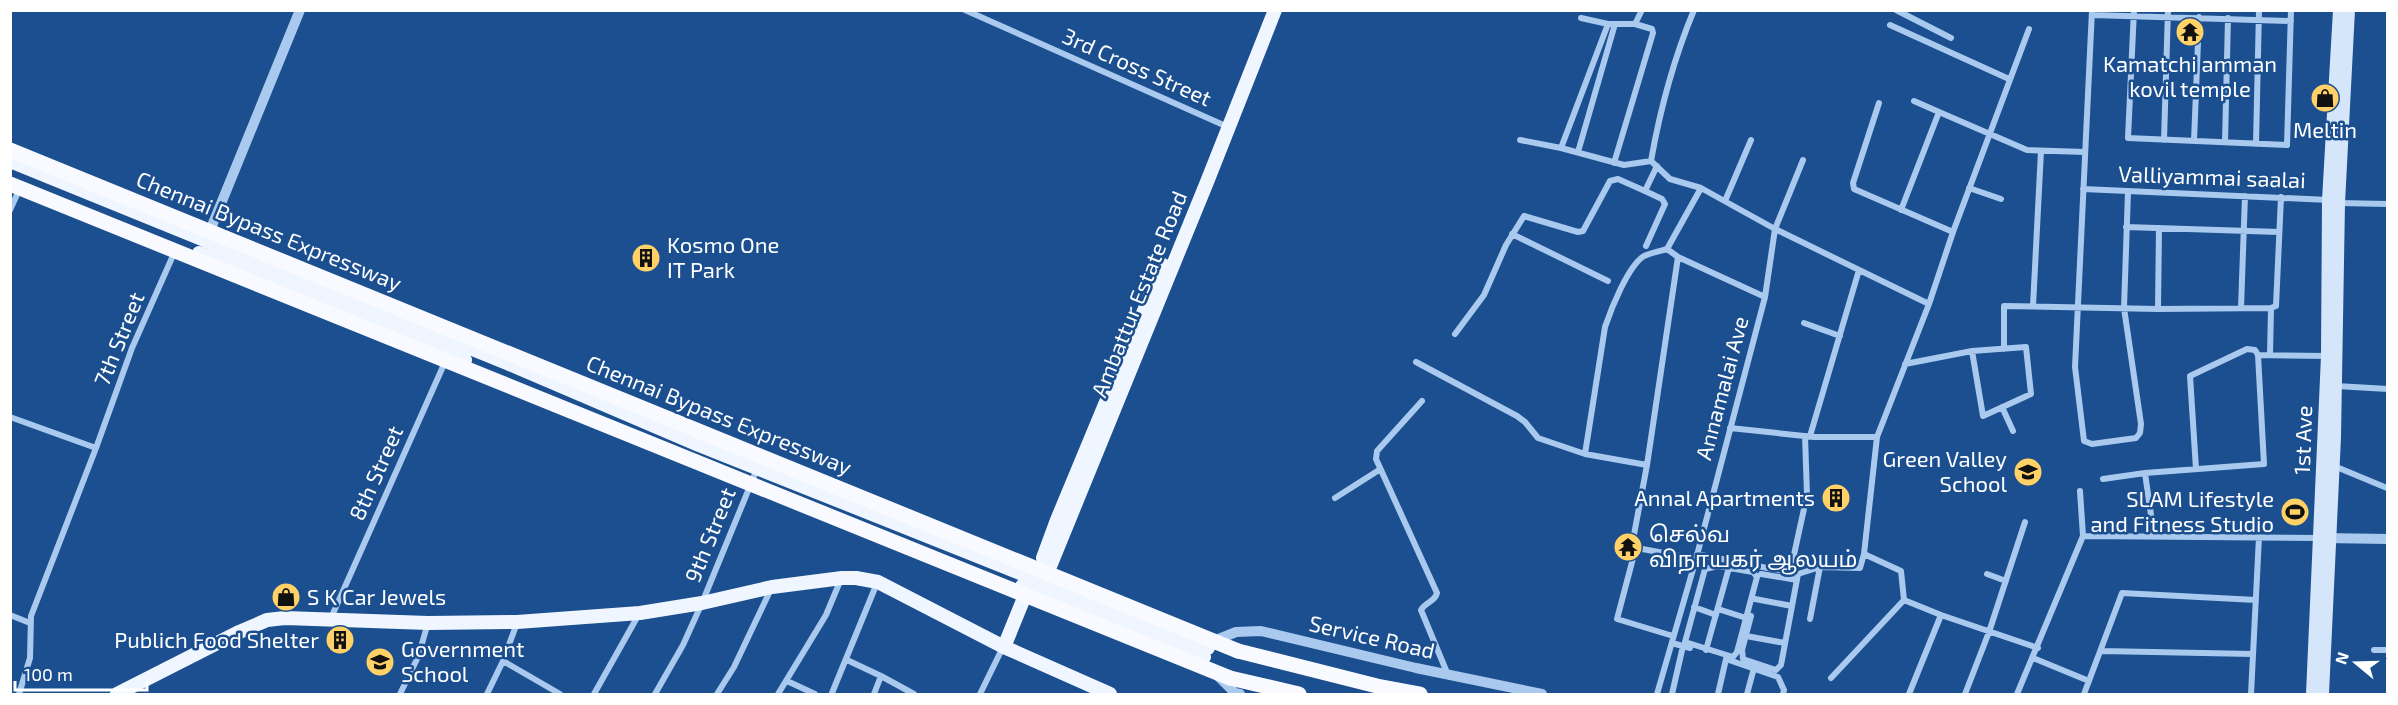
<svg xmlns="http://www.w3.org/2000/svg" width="2398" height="705" viewBox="0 0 2398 705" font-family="'Exo 2','Noto Sans Tamil',sans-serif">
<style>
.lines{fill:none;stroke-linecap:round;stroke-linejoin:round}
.minor{stroke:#a9c9ee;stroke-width:6}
.tertiary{stroke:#a9c9ee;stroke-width:10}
.secondary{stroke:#d6e6fa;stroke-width:12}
.primary{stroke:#f0f6ff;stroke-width:14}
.trunk{stroke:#f8faff;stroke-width:15}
.trunk-bridge{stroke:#f8faff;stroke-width:15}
.labels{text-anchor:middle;stroke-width:5;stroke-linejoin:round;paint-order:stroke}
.poi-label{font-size:22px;fill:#fff;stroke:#1b4f8f;text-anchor:start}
.street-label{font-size:22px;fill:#fff;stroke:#1b4f8f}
</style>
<rect width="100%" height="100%" fill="#1b4f8f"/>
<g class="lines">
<path class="minor" d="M965,10l263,117
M1642,10l-7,14h-27l-47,124 63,17 27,-4
M1896,10l55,28
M2092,10l-17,357 9,74 8,3 44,-6 4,-5 1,-9 -17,-116 4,-116
M2134,10l-6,128 159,7 4,-135
M2092,15l199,6
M1581,18l27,6
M1890,25l119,54
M1914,101l25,11
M1879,103l-26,80 1,6 99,43
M1520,140l41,8
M2164,140l4,-130
M2194,141l5,-124
M2225,142l3,-124
M2256,144l3,-134
M1578,152l37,-128
M1651,161l19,18 31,9 74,41 154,75
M1651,161c9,-51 23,-103 43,-151
M1614,163l39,-130 -1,-4 -17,-5
M1969,188l32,11
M2083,189l246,11
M1645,191l17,8 3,5 -19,42
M1725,201l26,-61
M2338,203l50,1
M10,210l10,-22
M1901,210l38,-98 88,38 58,2
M2126,227l153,5
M1512,234l96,47
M1678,257l87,40
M2033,306l8,-155
M2241,308l4,-112
M2158,309l1,-81
M1804,323l36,13
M1455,334l29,-39 22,-50 18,-29 54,16 5,-1 27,-50 8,-2 27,12 12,-25
M2004,349v-43l154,3 113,-1 5,-2 5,-109
M2270,355l1,-47
M1416,362l101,54 8,6 13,16 47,16
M1905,364l67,-13 54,-4 5,47 -48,22 -11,-65
M2336,386l52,3
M1422,401l-45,50 -1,8 61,134c-2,9 -12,9 -16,17l27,65
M2002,407l11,24
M10,417l86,31
M1730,428l84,9h63
M1810,436l49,-166
M1647,465l-62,-11 20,-127c6,-18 23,-61 39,-71 7,-3 16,-5 23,-7
M2334,466l53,22
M2196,469l-6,-93 57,-27 8,1 3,5 69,1
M2103,479l42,-6
M2080,491l3,45
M1335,498l44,-28
M2154,536l-9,-63 119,-9 -6,-109
M1636,547l-19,72 56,17
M1697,554l101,20 22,-7 40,1 4,-14 13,-117 52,-133 24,-72 76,-203
M1864,554l37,17 3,29 37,15 97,33
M1696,559l-59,-11 -4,-8 14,-75 31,-208 -11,-8 34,-61
M1718,566l35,6 4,5 -20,75 -4,5 -48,-15 20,-73z
M1790,573l17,-78 -2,-59
M1761,574l36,6
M1987,574l19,7
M1755,599l37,7
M1694,607l22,8
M1718,609l28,9
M10,615l20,8
M1751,616l-9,34 1,9 33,11 5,-5 17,-91
M331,618l114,-256
M1810,619l10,-52
M1746,636l39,7
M1672,643l18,5
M1706,650l24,-86
M2374,650h14
M2102,651l151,3
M2033,658l56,23
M847,660l34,16 -7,18
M1729,660l49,17 6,13 -1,4
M503,661l57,33
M881,676l33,18
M1831,678l73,-78
M787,681l28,13
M832,693l45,-110
M19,694l11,-36 1,-42 65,-168 36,-100 43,-97
M400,694l18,-37 10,-34
M487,694l16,-33 14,-38
M594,694l45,-80
M655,694l28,-49 19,-42 55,-134
M717,694l17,-27 37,-78
M778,694l48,-79 15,-36
M980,694l23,-47
M1657,694l39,-135 69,-262 10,-68 28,-69
M1672,694l11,-48
M1718,694l8,-35
M1747,694l7,-26
M1909,694l32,-79
M1965,694l24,-62 36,-110
M2017,694l66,-158 236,2
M2084,694l38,-101 134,7
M2251,694l8,-157"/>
<path class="tertiary" d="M207,238l93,-228
M2323,538l65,1
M1211,642l25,-10 25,-1 155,37 126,26
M1218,676l17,17 5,1"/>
<path class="secondary" d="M2312,694l15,-338 1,-156 11,-190
M2323,694l12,-257 4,-234 10,-193"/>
<path class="primary" d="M10,161l497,202 192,82 509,203
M199,253l266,107
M1043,558l14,-38 106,-255
M1044,581l163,-399 68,-172
M1022,586l182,71
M1004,647l24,-59
M117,694l120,-61 30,-13 18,-2 143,5 89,-1 123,-9 62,-10 70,-16 70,-9h14l22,4 126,65 106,47"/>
<path class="trunk" d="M1238,651l139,35 43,8
M1230,678l69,16"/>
<path class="trunk-bridge" d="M10,150l1228,501
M10,184l1220,494"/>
</g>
<defs>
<g id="temple-disc" transform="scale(1.5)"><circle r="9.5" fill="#ffd166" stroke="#1b4f8f"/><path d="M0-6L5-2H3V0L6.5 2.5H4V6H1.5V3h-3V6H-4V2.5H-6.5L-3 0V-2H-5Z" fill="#111"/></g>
<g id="shop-disc" transform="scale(1.5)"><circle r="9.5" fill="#ffd166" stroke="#1b4f8f"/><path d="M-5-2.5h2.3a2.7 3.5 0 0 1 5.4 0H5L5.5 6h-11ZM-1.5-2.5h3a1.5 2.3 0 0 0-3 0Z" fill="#111"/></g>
<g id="building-disc" transform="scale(1.5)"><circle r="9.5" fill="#ffd166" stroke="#1b4f8f"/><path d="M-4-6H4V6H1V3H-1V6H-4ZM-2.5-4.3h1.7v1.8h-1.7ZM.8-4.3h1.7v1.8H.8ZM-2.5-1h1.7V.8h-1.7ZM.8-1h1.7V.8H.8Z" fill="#111"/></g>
<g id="school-disc" transform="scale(1.5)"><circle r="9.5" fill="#ffd166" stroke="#1b4f8f"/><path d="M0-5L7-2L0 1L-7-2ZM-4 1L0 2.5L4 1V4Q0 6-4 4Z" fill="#111"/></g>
<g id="stadium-disc" transform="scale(1.5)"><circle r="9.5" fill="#ffd166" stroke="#1b4f8f"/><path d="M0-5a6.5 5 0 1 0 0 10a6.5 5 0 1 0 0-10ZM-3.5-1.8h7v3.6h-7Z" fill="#111"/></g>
</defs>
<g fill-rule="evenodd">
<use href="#temple-disc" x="2190" y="32"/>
<use href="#shop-disc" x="2325" y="98"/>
<use href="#building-disc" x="646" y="258"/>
<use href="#school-disc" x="2028" y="472"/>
<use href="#building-disc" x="1836" y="498"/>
<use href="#stadium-disc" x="2295" y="512"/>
<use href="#temple-disc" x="1628" y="547"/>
<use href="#shop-disc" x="286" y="597"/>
<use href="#building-disc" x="340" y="640"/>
<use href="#school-disc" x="380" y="662"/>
</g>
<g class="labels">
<g class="poi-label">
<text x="2190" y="72" text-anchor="middle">Kamatchi amman<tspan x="2190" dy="25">kovil temple</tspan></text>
<text x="2325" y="138" text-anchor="middle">Meltin</text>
<text x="667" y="253">Kosmo One<tspan x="667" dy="25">IT Park</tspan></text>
<text x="2007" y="467" text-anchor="end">Green Valley<tspan x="2007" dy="25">School</tspan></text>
<text x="1815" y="506" text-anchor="end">Annal Apartments</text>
<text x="2274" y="507" text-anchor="end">SLAM Lifestyle<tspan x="2274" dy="25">and Fitness Studio</tspan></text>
<text x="1649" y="542">செல்வ<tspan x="1649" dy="25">விநாயகர் ஆலயம்</tspan></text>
<text x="307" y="605">S K Car Jewels</text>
<text x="319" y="648" text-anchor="end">Publich Food Shelter</text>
<text x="401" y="657">Government<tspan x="401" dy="25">School</tspan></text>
</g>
<g class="street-label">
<text transform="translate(1137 67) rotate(24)" y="8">3rd Cross Street</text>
<text transform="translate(2212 177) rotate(2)" y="8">Valliyammai saalai</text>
<text transform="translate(269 231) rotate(22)" y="8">Chennai Bypass Expressway</text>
<text transform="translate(1139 294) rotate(-68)" y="8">Ambattur Estate Road</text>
<text transform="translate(119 339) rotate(-68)" y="8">7th Street</text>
<text transform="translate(1722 388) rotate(-75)" y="8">Annamalai Ave</text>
<text transform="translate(719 415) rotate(22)" y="8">Chennai Bypass Expressway</text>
<text transform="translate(2303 440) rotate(-88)" y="8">1st Ave</text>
<text transform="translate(376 473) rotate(-66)" y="8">8th Street</text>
<text transform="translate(710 535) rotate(-68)" y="8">9th Street</text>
<text transform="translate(1372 637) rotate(13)" y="8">Service Road</text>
</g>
</g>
<rect width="2398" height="705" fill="none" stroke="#ffffff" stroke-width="24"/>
<g transform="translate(2356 663) rotate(289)" stroke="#1b4f8f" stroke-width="4.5" paint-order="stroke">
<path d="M0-4.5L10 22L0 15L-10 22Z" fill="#ffffff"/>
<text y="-9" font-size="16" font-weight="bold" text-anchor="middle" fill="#ffffff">N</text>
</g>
<path d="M15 681v9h132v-9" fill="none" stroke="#ffffff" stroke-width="3"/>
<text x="24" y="681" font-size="18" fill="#ffffff" stroke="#1b4f8f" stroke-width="4.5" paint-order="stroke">100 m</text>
</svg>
